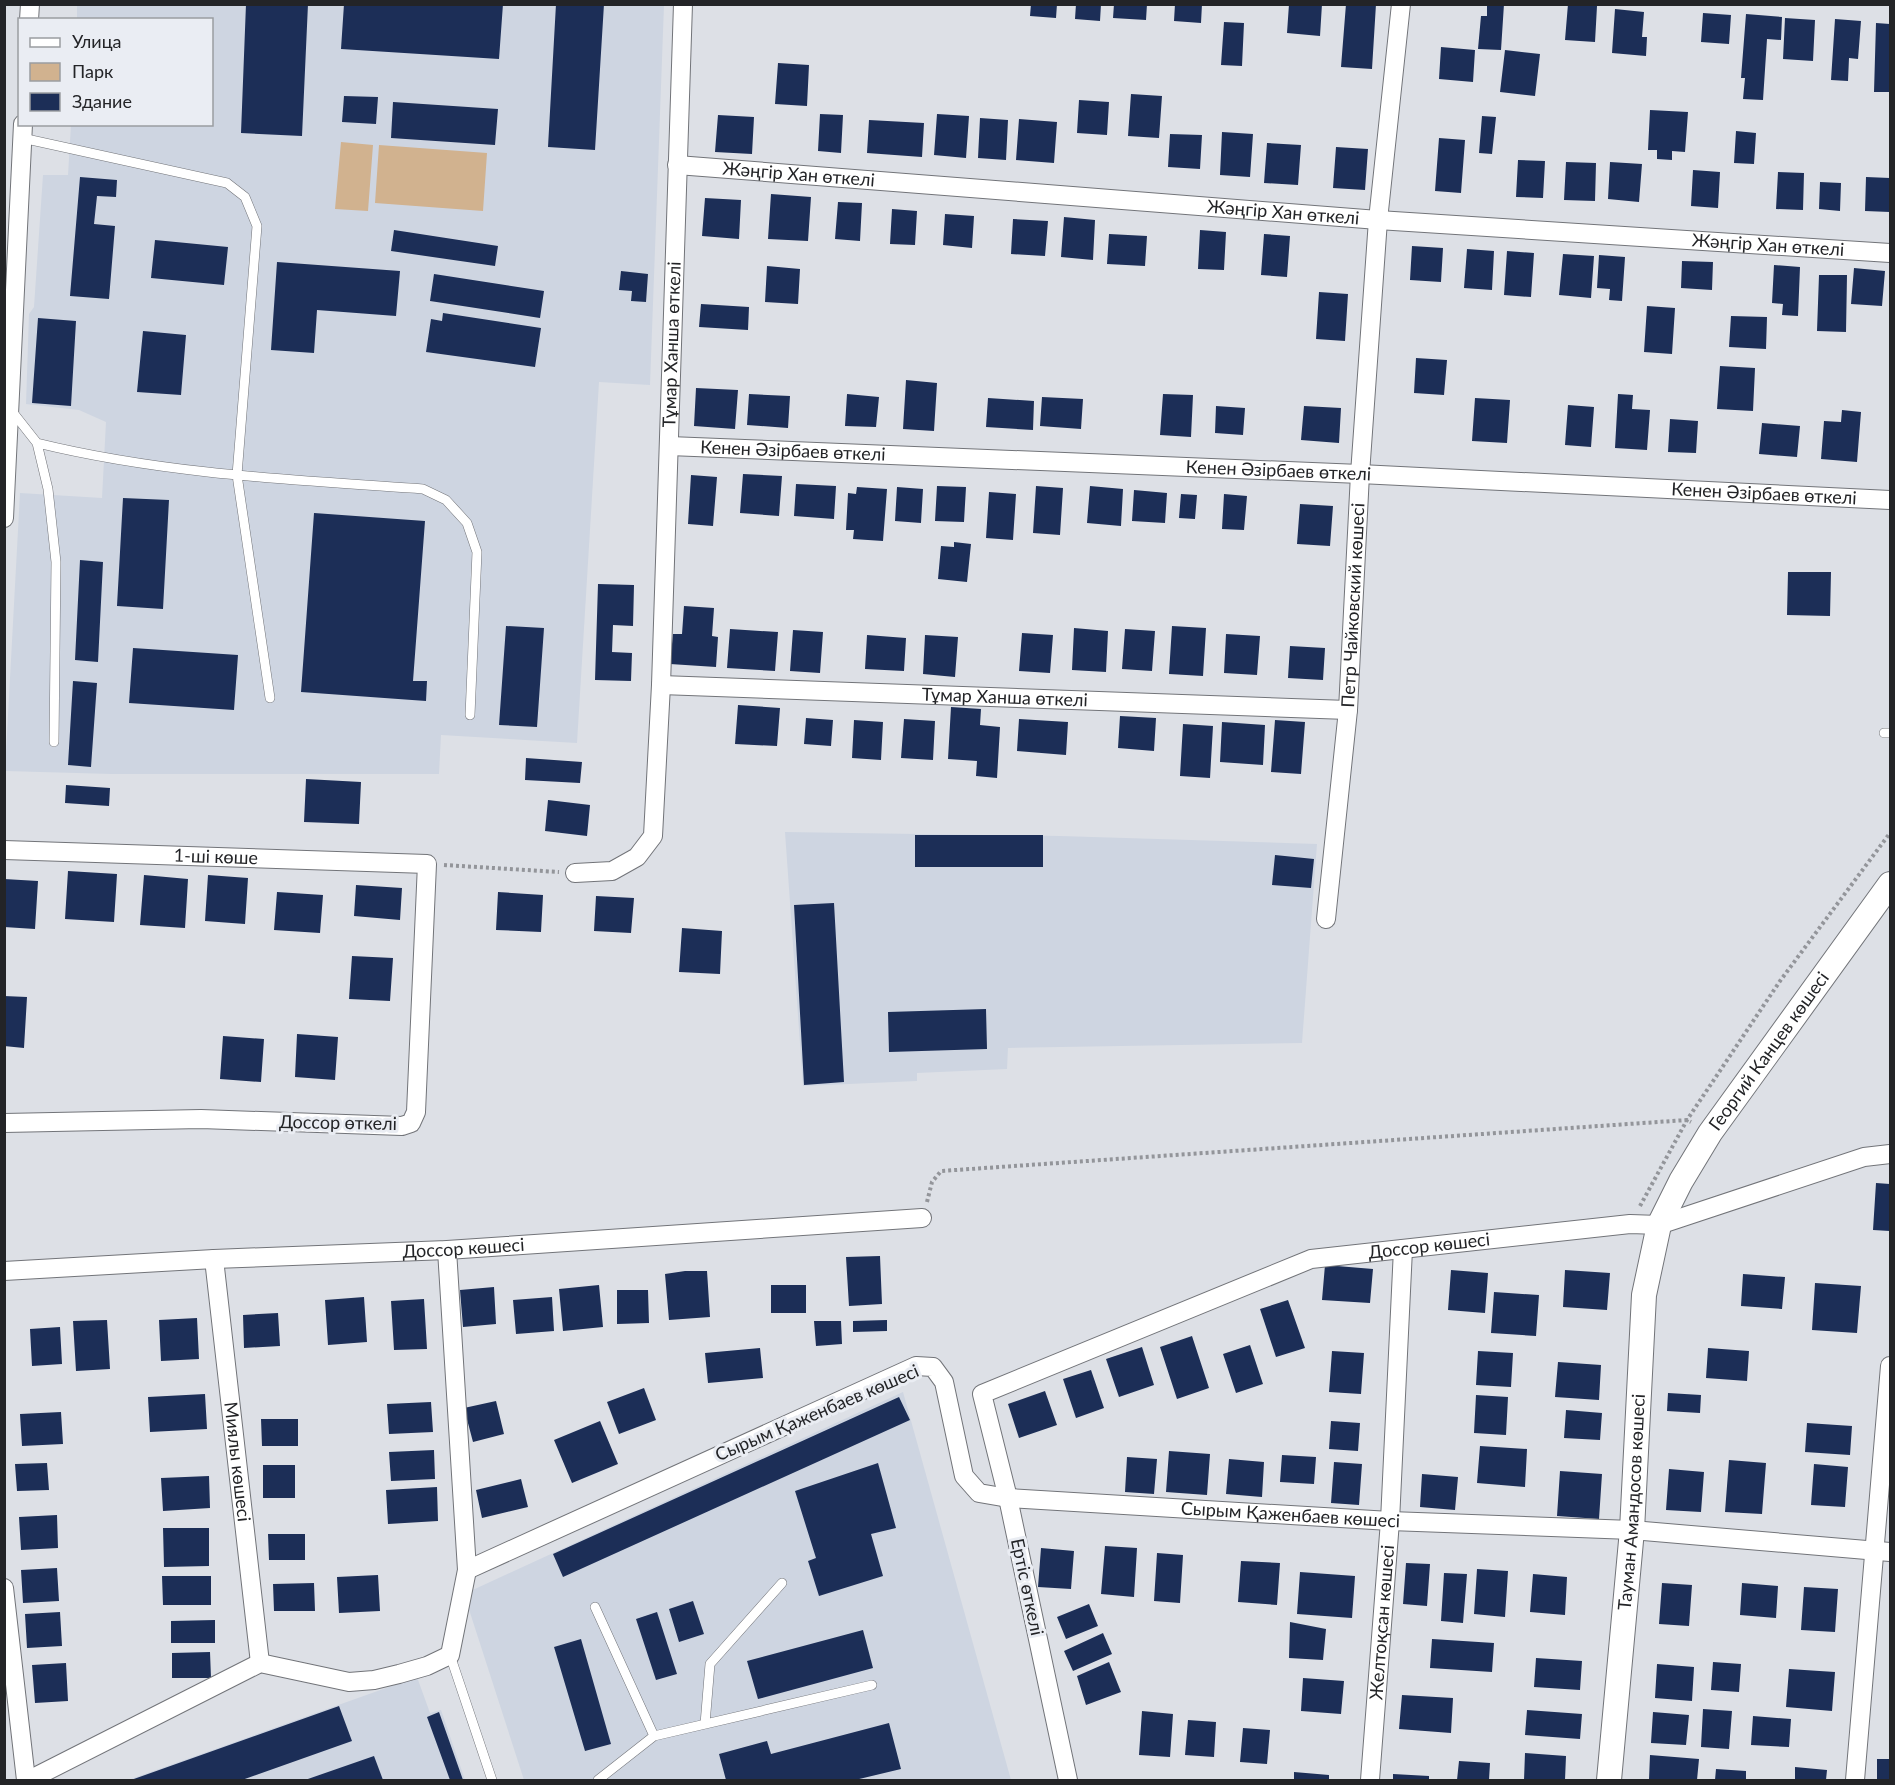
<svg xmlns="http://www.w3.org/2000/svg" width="1895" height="1785" viewBox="0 0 1895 1785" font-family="Lato,sans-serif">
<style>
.built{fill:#ced5e1}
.green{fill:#d1b28f}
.building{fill:#1c2e57}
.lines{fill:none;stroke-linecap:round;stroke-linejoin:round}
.lane-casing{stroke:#727479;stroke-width:10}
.street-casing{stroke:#727479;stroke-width:20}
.secondary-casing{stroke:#727479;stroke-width:26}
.path{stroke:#93959a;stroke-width:4;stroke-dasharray:3 3;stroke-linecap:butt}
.lane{stroke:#fff;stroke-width:9}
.street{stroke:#fff;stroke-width:18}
.secondary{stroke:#fff;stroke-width:24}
.labels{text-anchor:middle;stroke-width:6;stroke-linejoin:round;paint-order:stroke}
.street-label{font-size:18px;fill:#232427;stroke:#eaedf3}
</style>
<rect width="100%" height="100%" fill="#dde0e6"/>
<path class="built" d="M77,5h587l-14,380 -51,-3 -22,361 -136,-8 -2,39h-327l-107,-3 15,-278 82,5 4,-76 -27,-12 -53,-6 3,-90 5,-7 9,-132h25l3,-50 141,-1v-104l-135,-1z
M785,832l275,4 257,8 -15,199 -294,5 -1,21 -90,4v8l-114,5z
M903,1392l108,388h-487l-60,-186z
M417,1677l13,36 11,-3 24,70h-337z"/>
<path class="green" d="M341,142l32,3 -5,66 -33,-2z
M379,145l108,8 -4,58 -108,-8z"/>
<path class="building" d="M246,4h62l-6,132 -61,-3z
M344,4h159l-4,55 -158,-10z
M556,4h48l-9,146 -47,-3z
M1031,4h26l-1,14 -26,-2z
M1076,4h25l-1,17 -25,-2z
M1114,4h33l-1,16 -33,-2z
M1175,4h27l-1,19 -27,-2z
M1289,4h33l-2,32 -33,-3z
M1346,4h30l-4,65 -31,-2z
M1487,4h17l-3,46 -23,-1 3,-33h6z
M1568,4l29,2 -2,36 -30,-2z
M1615,9l29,3 -2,25h5l-1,19 -34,-3z
M1703,13l28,2 -2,29 -28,-2z
M1746,14l36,3 -1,23 -14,-1 -4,61 -20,-1 2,-21h-4z
M1785,18l30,2 -2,41 -30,-2z
M1835,19l26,2 -3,38 -9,-1 -1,23 -17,-1z
M1224,22l20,1 -2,43 -21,-1z
M1876,23l14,1v68h-16z
M1441,47l34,3 -2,32 -34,-3z
M1505,50l35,4 -5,42 -35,-4z
M778,63l31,2 -2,41 -32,-2z
M1131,94l31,2 -3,42 -31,-2z
M344,96l34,1 -2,27 -34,-2z
M1079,100l30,2 -2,33 -30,-2z
M393,102l105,7 -3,36 -104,-7z
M1650,110l38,2 -3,40 -13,-1v9l-15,-1v-9h-9z
M820,114l23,1 -2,38 -23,-2z
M937,114l32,2 -3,42 -32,-3z
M718,115l36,2 -2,37 -37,-2z
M1482,116l14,1 -4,37 -13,-1z
M980,118l28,2 -2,40 -28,-2z
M1019,119l38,3 -3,41 -38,-3z
M869,120l55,3 -2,34 -55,-4z
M1736,131l20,2 -2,31 -20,-1z
M1222,132l31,2 -3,43 -30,-2z
M1170,134l32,1 -2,34 -32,-2z
M1439,138l26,2 -4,53 -26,-2z
M1267,143l34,2 -3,40 -34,-2z
M1336,147l32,2 -3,41 -32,-2z
M1518,160l27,1 -2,37 -27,-1z
M1566,162l30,1 -1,38 -31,-1z
M1610,162l32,2 -3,38 -31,-3z
M1693,170l27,2 -2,36 -27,-2z
M1778,172l26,1 -1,37 -27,-1z
M80,177l37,3 -1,17 -19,-1 -3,28 21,2 -6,73 -39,-3z
M1866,177l24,1v34l-25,-1z
M1820,182l21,1 -1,28 -21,-2z
M771,194l40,3 -3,44 -40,-2z
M705,198l36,2 -2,39 -37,-3z
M838,202l24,1 -2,38 -25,-2z
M892,209l25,2 -2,34 -25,-1z
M945,214l29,2 -2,32 -29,-3z
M1064,217l31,3 -2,40 -32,-3z
M1013,219l35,2 -3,35 -34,-2z
M394,230l104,16 -3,20 -104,-15z
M1200,230l26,2 -2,38 -26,-1z
M1109,234l38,2 -2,30 -38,-2z
M1264,234l26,2 -3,41 -26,-2z
M155,240l73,7 -4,38 -73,-7z
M1412,246l31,2 -2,34 -31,-2z
M1467,249l27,2 -2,39 -28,-2z
M1507,251l27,2 -3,44 -27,-2z
M1563,254l31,2 -3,42 -32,-3z
M1599,255l26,2 -3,44 -13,-1 1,-11 -13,-1z
M1682,261l31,1 -1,28 -31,-2z
M277,262l123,9 -4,45 -79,-6 -3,43 -43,-3z
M1774,265l26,2 -2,49 -16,-1 1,-11 -11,-1z
M767,266l33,3 -2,35 -33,-2z
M1854,268l31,3 -3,35 -31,-2z
M621,271l27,3 -2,28 -15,-1 1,-10 -13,-1z
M434,274l110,17 -4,27 -110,-17z
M1819,275h28l-1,57 -29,-1z
M1319,292l29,2 -3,47 -29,-2z
M701,304l48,3 -1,23 -49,-3z
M1647,306l28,2 -3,46 -28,-2z
M443,313l98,15 -6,39 -109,-15 5,-33 11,2z
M1731,316l36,1 -1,32 -37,-2z
M38,318l38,3 -5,85 -39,-3z
M143,331l43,4 -5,60 -44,-3z
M1416,358l31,2 -3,35 -30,-2z
M1720,366l35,2 -2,43 -36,-2z
M906,380l31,3 -3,48 -31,-2z
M696,388l42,2 -3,39 -41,-3z
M749,394l41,2 -2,32 -41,-3z
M847,394l32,3 -3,30 -31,-1z
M1163,394l30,1 -2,42 -31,-2z
M1618,394l15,1 -1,14 18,1 -3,40 -32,-2z
M1042,397l41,2 -2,30 -41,-3z
M988,398l46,3 -1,29 -47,-3z
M1475,398l35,2 -3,43 -35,-2z
M1568,405l26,2 -3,40 -26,-2z
M1216,406l29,2 -2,27 -28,-2z
M1304,406l37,2 -2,35 -38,-3z
M1842,410l19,2 -4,50 -36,-3 3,-38 17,1z
M1670,419l28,2 -2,32 -28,-1z
M1762,423l38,3 -3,31 -38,-3z
M743,474l39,2 -3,40 -39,-3z
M691,475l26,2 -4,49 -25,-2z
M796,484l40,2 -2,33 -40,-3z
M937,486l29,1 -2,35 -29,-1z
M1036,486l27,2 -3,47 -27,-2z
M1090,486l33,3 -2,37 -34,-3z
M857,487l30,2 -4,52 -30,-2 1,-9h-8l2,-37 8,1z
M897,487l26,2 -2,34 -26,-2z
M1134,490l33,3 -2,30 -33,-2z
M989,492l27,2 -3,46 -27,-2z
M1181,494l16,1 -2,24 -16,-1z
M1224,494l23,2 -3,34 -22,-1z
M123,498l46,2 -6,109 -46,-3z
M1300,504l33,2 -3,40 -33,-2z
M314,513l111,8 -12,160h14l-1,20 -125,-9z
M954,542l17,2 -4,38 -29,-3 3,-33 13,1z
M80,560l23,2 -5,100 -23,-2z
M1788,572h43l-1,44 -43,-1z
M598,584l36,1 -1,41 -20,-1 -1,27 20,1 -1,28 -36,-1z
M684,606l30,2 -2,28 6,1 -2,30 -46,-3 3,-30h9z
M506,626l38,2 -7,99 -38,-2z
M1172,626l34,2 -3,48 -34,-2z
M1074,628l34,3 -2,41 -34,-2z
M730,629l48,3 -3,39 -48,-3z
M1125,629l30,2 -3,40 -30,-2z
M793,630l30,2 -3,41 -30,-2z
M1022,633l31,2 -3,38 -31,-2z
M1226,634l34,2 -3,39 -33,-2z
M867,635l39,3 -2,33 -39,-2z
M925,635l33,2 -3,40 -32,-3z
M1290,646l35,2 -2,32 -35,-2z
M133,648l105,7 -4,55 -105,-7z
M73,681l24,2 -6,84 -23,-2z
M738,705l42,3 -3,38 -42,-2z
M951,707l30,2 -1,16 20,2 -3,51 -21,-2 1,-15 -29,-2z
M1120,716l36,2 -2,33 -36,-3z
M806,718l27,2 -2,26 -27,-2z
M904,719l31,2 -2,39 -32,-2z
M1019,719l49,3 -2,33 -49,-4z
M854,720l29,2 -2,38 -29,-2z
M1275,720l30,2 -4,52 -30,-2z
M1222,722l43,3 -2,40 -43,-3z
M1183,724l30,2 -3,52 -30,-2z
M526,758l56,4 -2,21 -55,-3z
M306,779l55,3 -2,42 -55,-2z
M66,785l44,3 -1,18 -44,-3z
M548,800l42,5 -3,31 -42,-5z
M915,835h128v32h-128z
M1275,855l39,4 -3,29 -39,-3z
M68,871l49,3 -3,48 -49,-3z
M144,875l44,4 -3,49 -45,-3z
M208,875l40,3 -3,46 -40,-3z
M4,879l34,2 -3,48 -31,-2z
M356,885l46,3 -2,32 -46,-4z
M277,892l46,3 -3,38 -46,-3z
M498,892l45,3 -2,37 -45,-2z
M596,896l38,2 -3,35 -37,-2z
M834,903l10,179 -40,3 -10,-180z
M682,928l40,3 -2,43 -41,-2z
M352,956l41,2 -3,43 -41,-2z
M4,996l23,1 -3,51 -20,-2z
M986,1009l1,40 -98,3 -1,-40z
M297,1034l41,3 -3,43 -40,-3z
M223,1036l41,3 -3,43 -41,-3z
M1876,1183l14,1v47l-17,-1z
M880,1256l2,48 -33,2 -3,-49z
M1325,1265l48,4 -3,34 -48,-3z
M1451,1270l37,3 -3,40 -37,-3z
M1565,1270l45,3 -3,37 -44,-3z
M685,1271h22l3,46 -41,3 -4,-46z
M1743,1274l42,3 -3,32 -41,-3z
M1815,1283l46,3 -4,47 -45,-3z
M599,1285l4,42 -40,4 -4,-42z
M771,1285h35v28h-35z
M494,1287l2,37 -33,3 -3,-37z
M617,1290h31l1,33 -32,1z
M1494,1292l45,3 -3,41 -45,-3z
M364,1297l3,45 -39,3 -3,-45z
M552,1297l2,34 -38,3 -3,-34z
M424,1299l3,50 -33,1 -3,-49z
M1288,1300l17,48 -29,9 -16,-48z
M278,1313l2,33 -36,2 -1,-33z
M197,1318l2,41 -38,2 -2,-41z
M107,1320l3,49 -34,2 -3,-50z
M887,1320v11l-34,1v-11z
M814,1321h27l1,23 -26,2z
M60,1327l2,37 -30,2 -2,-37z
M1192,1336l17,52 -32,11 -17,-52z
M1250,1345l13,39 -27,9 -13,-39z
M1142,1347l12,38 -35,12 -13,-38z
M760,1348l3,30 -55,5 -3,-30z
M1708,1348l41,3 -2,30 -41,-3z
M1332,1351l32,2 -3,41 -32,-2z
M1478,1351l35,2 -2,34 -35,-2z
M1558,1362l43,3 -2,35 -44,-3z
M1091,1370l13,38 -28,10 -13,-39z
M644,1388l12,32 -37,14 -12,-32z
M1045,1391l12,34 -38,13 -11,-34z
M1668,1393l33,2 -1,18 -33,-2z
M205,1394l2,35 -57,3 -2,-35z
M1476,1395l32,2 -2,38 -32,-2z
M899,1397l11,23 -347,157 -10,-23z
M496,1401l8,33 -31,8 -9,-34z
M431,1402l2,30 -44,2 -2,-30z
M1566,1410l36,3 -2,27 -36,-2z
M61,1412l2,32 -41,2 -2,-32z
M261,1419h37v27h-36z
M600,1421l18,43 -46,19 -18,-43z
M1331,1421l29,2 -2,28 -29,-2z
M1807,1423l45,3 -2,29 -45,-3z
M1480,1446l47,3 -2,38 -48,-4z
M434,1450l1,29 -44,2 -2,-29z
M1169,1451l41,3 -3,41 -41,-3z
M1282,1455l34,2 -2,27 -34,-2z
M1127,1457l30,2 -3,35 -29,-2z
M1229,1459l35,3 -2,35 -36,-3z
M1729,1460l37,3 -4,51 -37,-2z
M1334,1462l28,2 -3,41 -28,-2z
M47,1463l2,27 -32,1 -2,-27z
M878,1463l18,65 -25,6 12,42 -64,20 -11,-35 8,-3 -21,-67z
M1814,1464l34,3 -3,40 -34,-2z
M263,1465h32v33h-32z
M1669,1469l35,3 -3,40 -35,-2z
M1560,1471l42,3 -3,45 -42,-3z
M1422,1474l36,3 -3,33 -35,-3z
M209,1476l1,32 -47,3 -2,-33z
M521,1479l7,28 -46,11 -6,-28z
M437,1487l1,34 -50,3 -2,-34z
M57,1515l1,33 -37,2 -2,-33z
M163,1528h46v38l-45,1z
M268,1534h37v26h-36z
M1105,1546l32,2 -3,49 -33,-3z
M1041,1548l33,3 -3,38 -33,-2z
M1157,1553l26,2 -3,48 -26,-2z
M1241,1561l39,2 -3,42 -39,-3z
M1406,1563l24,1 -3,42 -24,-2z
M57,1568l2,33 -36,2 -2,-33z
M1477,1569l31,2 -3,46 -31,-3z
M1300,1572l55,4 -3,42 -55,-4z
M1444,1573l23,1 -4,49 -22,-2z
M1533,1574l34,3 -2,38 -35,-3z
M378,1575l2,36 -41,2 -2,-36z
M162,1576h49v29h-48z
M314,1583l1,28h-41l-1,-27z
M1662,1583l30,2 -3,41 -30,-2z
M1742,1583l36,3 -2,32 -36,-3z
M1804,1587l34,2 -3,43 -34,-2z
M693,1601l11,33 -25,8 -10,-33z
M1089,1604l9,22 -32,13 -9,-22z
M60,1612l2,34 -35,2 -2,-34z
M657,1612l20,62 -21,6 -20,-61z
M215,1620v23h-44v-22z
M1290,1622l36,7 -3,31 -34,-2z
M863,1630l10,38 -115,31 -11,-38z
M1103,1633l9,21 -39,17 -9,-20z
M581,1639l30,105 -26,7 -31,-104z
M1432,1639l62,4 -2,29 -62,-4z
M210,1652l1,26h-39v-25z
M1536,1658l46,3 -2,29 -46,-3z
M1109,1662l12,30 -35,13 -9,-29z
M1713,1662l28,2 -2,28 -28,-2z
M66,1663l2,38 -33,2 -3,-38z
M1657,1664l37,3 -2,34 -37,-3z
M1789,1669l46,3 -3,39 -46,-4z
M1303,1678l41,3 -3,33 -40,-3z
M1402,1695l51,3 -2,35 -52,-4z
M339,1706l13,35 -110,39h-111z
M1703,1709l29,2 -3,38 -28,-2z
M1527,1710l55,4 -2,25 -55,-4z
M1142,1711l31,3 -3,43 -31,-2z
M439,1712l24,68h-13l-23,-63z
M1653,1712l36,3 -3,30 -35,-2z
M1753,1716l38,3 -2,28 -38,-2z
M1188,1720l28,2 -2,35 -29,-2z
M889,1723l12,46 -46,11h-129l-7,-26 48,-13 4,13z
M1243,1728l27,2 -3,34 -27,-2z
M1525,1753l41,3 -1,24h-41z
M1650,1755l49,4 -2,21h-48z
M374,1756l9,24h-78z
M1877,1759h13v21h-13z
M1459,1761l31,2 -1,17h-32z
M1795,1767l32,3 -1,10h-31z
M1716,1769l30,2v9h-31z
M1294,1772l35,3v5h-35z
M1393,1774l36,2v4h-36z"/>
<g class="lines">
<g class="lane-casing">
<path id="lane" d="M22,138l205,45 18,14 12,29 -20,249 33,223
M11,410l26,33 11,46 8,73 -2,180
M37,443c126,31 257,37 386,46l23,11 21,23 10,29 -7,163
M1884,733h6
M595,1607l59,129
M450,1655l42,125
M705,1724l5,-60 72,-81
M598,1780l56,-44 218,-51"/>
</g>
<g class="street-casing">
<g id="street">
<path d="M29,20l1,-16"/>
<path id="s1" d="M677,165l701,55 512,33"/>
<path id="s2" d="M669,446l691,28 530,26"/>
<path d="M4,518l19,-394"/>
<path id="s3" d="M661,685l687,25"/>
<path id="s4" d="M4,850l423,14 -11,248 -5,11 -9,3 -201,-7 -197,4"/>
<path id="s5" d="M575,873l37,-2 25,-14 16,-21 8,-151 22,-681"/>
<path id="s6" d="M1326,919l22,-209 12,-236 18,-254 23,-216"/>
<path id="s7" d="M214,1259l46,404"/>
<path id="s8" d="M4,1271l210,-12 233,-9 475,-32"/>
<path id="s9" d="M467,1570l449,-204 17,1 11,15 20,94 15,17 29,5 382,23 242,9 258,22"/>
<path d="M4,1588l22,192"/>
<path d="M29,1780l231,-117 89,19 25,-2 25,-6 28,-8 23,-11 17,-85 -20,-320"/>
<path id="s10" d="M1068,1780l-60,-282 -26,-104 329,-135 319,-35 29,1 205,-68 26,-3"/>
<path id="s11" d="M1370,1780l20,-259 13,-272"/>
<path d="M1855,1780l35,-414"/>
</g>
</g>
<g class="secondary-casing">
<g id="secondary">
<path id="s12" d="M1609,1780l23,-250 12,-235 15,-70 22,-44 29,-48 180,-249"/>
</g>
</g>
<path class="path" d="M444,865l115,7
M927,1202l5,-20 9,-11 746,-51 4,2
M1640,1206l47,-86 93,-139 110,-148"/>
<use href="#lane" class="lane"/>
<use href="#street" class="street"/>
<use href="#secondary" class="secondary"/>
</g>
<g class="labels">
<g class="street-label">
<text dy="6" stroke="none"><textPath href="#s1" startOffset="122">Жәңгір Хан өткелі</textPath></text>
<text dy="6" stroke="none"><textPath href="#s1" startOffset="608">Жәңгір Хан өткелі</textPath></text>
<text dy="6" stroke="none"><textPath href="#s1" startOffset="1094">Жәңгір Хан өткелі</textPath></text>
<text dy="6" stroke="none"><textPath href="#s5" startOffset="584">Тұмар Ханша өткелі</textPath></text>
<text dy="6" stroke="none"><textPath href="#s2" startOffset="124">Кенен Әзірбаев өткелі</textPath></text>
<text dy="6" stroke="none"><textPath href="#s2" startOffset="610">Кенен Әзірбаев өткелі</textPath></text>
<text dy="6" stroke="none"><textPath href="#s2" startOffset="1096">Кенен Әзірбаев өткелі</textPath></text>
<text dy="6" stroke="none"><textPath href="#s6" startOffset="315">Петр Чайковский көшесі</textPath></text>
<text dy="6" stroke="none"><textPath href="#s3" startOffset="344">Тұмар Ханша өткелі</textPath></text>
<text dy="6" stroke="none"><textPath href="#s4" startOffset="212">1-ші көше</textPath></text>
<text dy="6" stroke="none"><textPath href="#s12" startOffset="764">Георгий Канцев көшесі</textPath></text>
<text transform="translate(338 1123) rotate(1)" y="6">Доссор өткелі</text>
<text dy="6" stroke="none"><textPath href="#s10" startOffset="870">Доссор көшесі</textPath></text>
<text dy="6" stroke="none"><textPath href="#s8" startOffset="460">Доссор көшесі</textPath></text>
<text transform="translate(817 1413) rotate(-23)" y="6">Сырым Қаженбаев көшесі</text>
<text dy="6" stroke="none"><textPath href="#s7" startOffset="204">Миялы көшесі</textPath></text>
<text dy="6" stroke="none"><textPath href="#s12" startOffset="279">Тауман Амандосов көшесі</textPath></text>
<text dy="6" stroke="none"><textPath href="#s9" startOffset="960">Сырым Қаженбаев көшесі</textPath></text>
<text transform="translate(1027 1587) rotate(78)" y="6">Ертіс өткелі</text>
<text dy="6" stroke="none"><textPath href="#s11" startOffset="158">Желтоқсан көшесі</textPath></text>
</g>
</g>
<rect width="1895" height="1785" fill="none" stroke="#232427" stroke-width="12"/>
<rect x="18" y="18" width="195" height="108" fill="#eaedf3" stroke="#9a9da1" stroke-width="1.5"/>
<rect x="30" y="38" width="30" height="9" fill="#ffffff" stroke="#9a9da1" stroke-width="1.5"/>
<text x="72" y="48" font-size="18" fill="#232427">Улица</text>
<rect x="30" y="63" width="30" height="18" fill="#d1b28f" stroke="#9a9da1" stroke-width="1.5"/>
<text x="72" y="78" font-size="18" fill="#232427">Парк</text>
<rect x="30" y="93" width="30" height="18" fill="#1c2e57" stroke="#9a9da1" stroke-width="1.5"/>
<text x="72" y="108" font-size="18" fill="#232427">Здание</text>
</svg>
